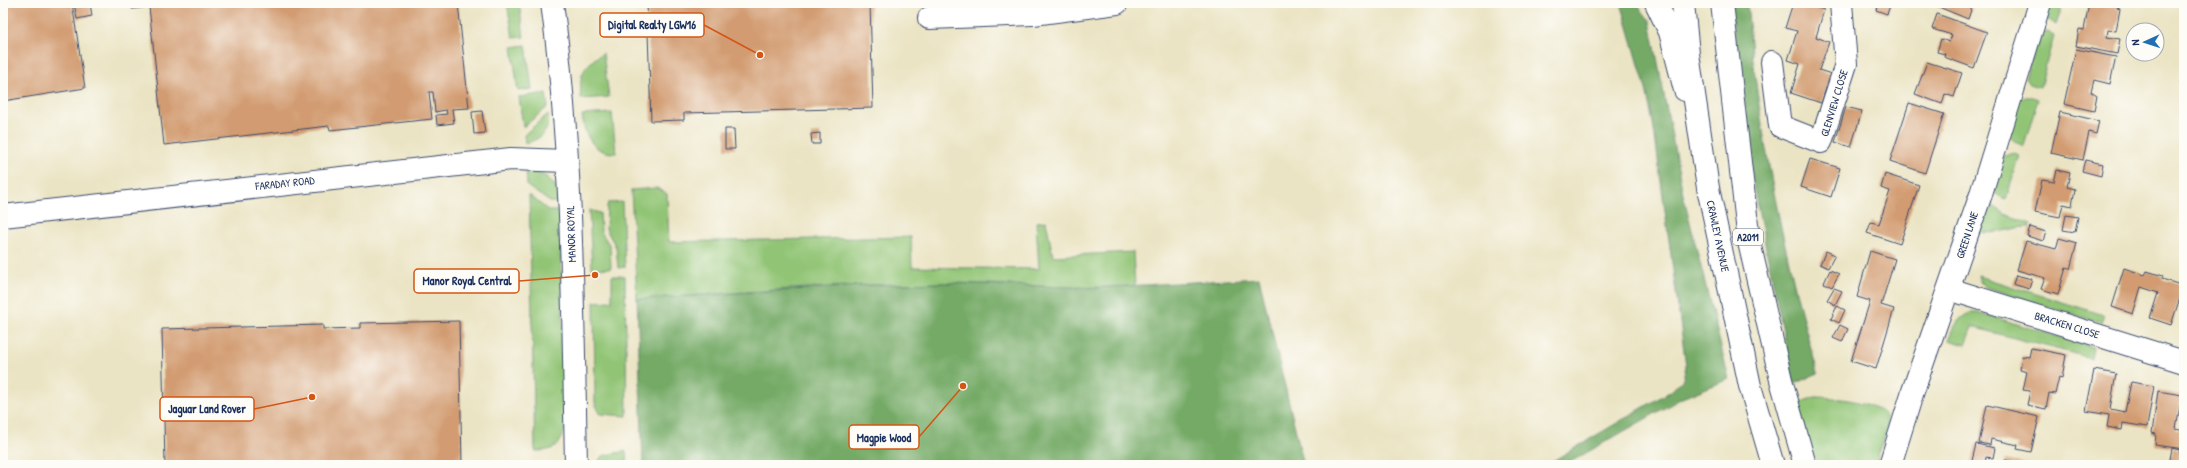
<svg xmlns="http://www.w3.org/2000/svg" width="2187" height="468" viewBox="0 0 2187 468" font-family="'Patrick Hand',sans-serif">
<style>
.green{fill:#91c474;stroke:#567a69}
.forest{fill:#74aa66;stroke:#486c62}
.building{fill:#d29b71}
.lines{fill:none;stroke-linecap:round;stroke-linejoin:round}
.minor-casing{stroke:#3a4a6d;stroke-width:24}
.major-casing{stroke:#3a4a6d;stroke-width:24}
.minor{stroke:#fff;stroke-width:22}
.major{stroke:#fff;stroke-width:22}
.labels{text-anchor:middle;stroke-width:3.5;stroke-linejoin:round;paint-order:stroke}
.shield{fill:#fdfcf7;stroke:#5f6c8c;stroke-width:1}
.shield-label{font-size:10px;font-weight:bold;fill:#1b2f5e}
.street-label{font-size:11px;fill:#1b2f5e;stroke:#fdfcf7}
.leader{fill:none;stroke:#d45514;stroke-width:1.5}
.callout-dot{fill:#d45514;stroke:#fdfcf7;stroke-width:1.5}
.callout{fill:#fdfcf7;stroke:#d45514;stroke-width:1.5}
.callout-label{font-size:12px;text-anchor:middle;font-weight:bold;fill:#1b2f5e}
</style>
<rect width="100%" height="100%" fill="#fdfcf7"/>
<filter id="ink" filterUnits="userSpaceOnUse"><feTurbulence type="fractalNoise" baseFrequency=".025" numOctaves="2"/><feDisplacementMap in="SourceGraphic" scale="8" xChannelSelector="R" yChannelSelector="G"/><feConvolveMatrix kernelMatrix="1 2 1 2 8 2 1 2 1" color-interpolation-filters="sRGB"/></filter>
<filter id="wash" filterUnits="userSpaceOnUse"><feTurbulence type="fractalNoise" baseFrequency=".012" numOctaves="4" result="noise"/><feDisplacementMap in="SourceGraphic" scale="16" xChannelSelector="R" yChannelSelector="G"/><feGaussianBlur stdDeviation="0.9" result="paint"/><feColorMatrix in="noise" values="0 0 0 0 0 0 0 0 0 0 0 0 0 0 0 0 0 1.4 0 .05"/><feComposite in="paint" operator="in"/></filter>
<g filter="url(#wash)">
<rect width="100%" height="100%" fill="#ebe4c4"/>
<path class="green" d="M507,3h12l5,34 -11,1z
M2048,3h15l-7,22 -12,-9z
M2047,32l7,3 -14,52 -10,-3 -5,-5 13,-45z
M526,45l6,44 -14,2 -6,-44z
M603,53l6,44 -28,2c-2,-25 1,-32 22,-46z
M546,93l2,14 -25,20 -4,-30z
M2019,97h13l6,2 -14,47 -9,-4 -7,-7z
M612,113l4,40c-23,1 -32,-18 -34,-38z
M548,114c3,17 -8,26 -23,29l-1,-8z
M2014,153l6,2 -14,44 -14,-7 9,-35z
M526,171c18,0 33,12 34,31h-10l-23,-16z
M657,188l10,6 2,48 242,-5 1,30 127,2 -3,-47 10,-1 7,35 80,-4 2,34c-65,4 -129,-3 -193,-3 -102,1 -204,10 -305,16l-6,-109z
M529,195l20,16h11l5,216c-4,19 -10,24 -30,24z
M622,202l3,65 -7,1 -2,-21 -10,-18 1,-23 1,-3z
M1986,205h6l13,9 27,10 -2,3c-18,-1 -35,10 -53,4z
M589,210l11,3 1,19 9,14 1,22 -19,1z
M612,276h13l2,140 -27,-2 -5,-11 -1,-101 18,-1z
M1978,276l126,39 -3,8 -115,-36 -6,-5z
M1970,313h10l113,34 -2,11 -119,-31 -7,18 -16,-5c5,-13 8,-22 21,-27z
M1815,397c15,0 68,4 72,23 2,10 -9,33 -12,45h-60l-17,-62z
M626,451l1,14h-31l6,-9z"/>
<path class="forest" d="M1621,3h15l14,18 33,173 46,185 -47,19 -117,67h-19l125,-74 12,-12 3,-13 -33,-243 -7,-34z
M1730,3h17c11,125 36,250 71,370l-24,11 -41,-199z
M1259,278l45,187h-661l-6,-166 239,-14 67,-2 150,5z"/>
<g id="blocks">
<path class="building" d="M3,3h69l13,85 -82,13z
M74,3h16l2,13 -15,3z
M131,3h327l11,105 -17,1 2,14 -17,2 -1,-10 11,-1 -1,-4 -11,2 -2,-20h-4l3,27 -102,11 -1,-4 -165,19 -15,-138 -17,2z
M647,3h223l3,105 -189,5v7l-33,1z
M1793,3h19l-1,3 13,4 -8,27 13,5 -10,28 12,4 -10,29 -30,-10 9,-29 -12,-4 9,-29 -12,-3z
M1878,3h13l-4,11 -11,-4z
M1929,3h42l2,1 -5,15z
M2089,3h29l-1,5 3,1 -4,22 -8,-1 -1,7 13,2 -3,15 -41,-8 3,-17 5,1z
M1937,14l50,18 -13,36 -30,-11 1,-3 -8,-2 4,-13 8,3 3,-7 -20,-6z
M2076,49l40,8 -6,27 -16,-4 -3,12 6,4 -3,15 -30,-7z
M1927,62l35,11 -8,24 -9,-3 -3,10 -27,-10z
M2183,67h1v18l-4,-1z
M1909,103l35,11 -19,59 -35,-12z
M1846,107l16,4 -11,36 -16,-5z
M482,111l3,22 -11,1 -2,-22z
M2060,112l39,9 -3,13 -7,-2 -6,28 -32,-7z
M725,129h9l1,20h-10z
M820,133v11h-8l-1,-10z
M1810,159l30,9 -9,29 -30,-10z
M2085,160l18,4 -2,12 -19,-5z
M2057,170l13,3 -3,14 8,2 -3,17 -9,-2 -3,13 -25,-5 7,-32 12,2z
M1885,174l34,11 -19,59 -33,-11 4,-11 8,2 11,-33 -9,-3z
M2066,215l12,2 -3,15 -12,-2z
M2030,227l16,5 -3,9 -16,-5z
M2059,238l18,5 -7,26 -4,-1 -8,26 -17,-5 4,-11 -28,-8 9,-29 30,8z
M1826,251l9,4 -7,13 -8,-4z
M1870,251l25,8 -14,46 13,4 -18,60 -25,-8 19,-60 -13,-4z
M2124,268l21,7 2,-4 16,5 -1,3 22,7 -13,39 -21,-7 8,-25 -8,-3 -9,-3 -8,27 -21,-7z
M1830,270l9,4 -7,13 -8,-4z
M2016,275l16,4 -3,10 -16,-5z
M1834,288l8,3 -7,14 -8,-5z
M1837,306l8,4 -6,13 -8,-4z
M459,321l3,144h-297l-3,-136 161,-4v4l37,-1v-5z
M1840,325l8,4 -6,13 -9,-4z
M2031,348l35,7 -4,23 -3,-1 -4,17 -6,-1 -3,16 -19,-4 3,-14 -7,-1 4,-18 -7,-2 2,-14 7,1z
M2094,370l22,4 -6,35 15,3 6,-30 23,4 -7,41 -24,-4 -1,7 -15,-3 2,-12 -23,-4z
M2158,391l24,4 -6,34 8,2v18l-29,-4 1,-11 -4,-1z
M1987,405l52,12 -8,35 -14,-3 1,-4 -27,-6 -1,6 -11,-2z
M1976,444l19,4 -2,10 -7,-1 -1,8h-14z
M2172,448l8,2 -2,15h-9z
M2005,460l22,4v1h-23z"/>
</g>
</g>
<g filter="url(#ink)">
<use href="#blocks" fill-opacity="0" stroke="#3a4a6d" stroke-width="1"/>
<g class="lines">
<g class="minor-casing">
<path id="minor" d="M552,3c21,153 21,308 24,462
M1656,3l14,29 15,58
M929,18l104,-4 84,-11
M1772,62l8,64 41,16 25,-78 -5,-61
M3,216l508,-57 56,2
M1949,289l235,73
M1890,465l23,-74 67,-194 60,-194"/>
</g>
<g class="major-casing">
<path id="major" d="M1683,3l5,51 20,134 42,198 23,79
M1722,3l27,239 32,138 24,85"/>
</g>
<use href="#minor" class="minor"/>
<use href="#major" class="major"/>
</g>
</g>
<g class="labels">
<rect class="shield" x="1733" y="229" width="30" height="16" rx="3"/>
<g class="shield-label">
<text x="1748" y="241">A2011</text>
</g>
<g class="street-label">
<text transform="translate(1834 103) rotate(-73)" y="4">GLENVIEW CLOSE</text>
<text transform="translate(285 183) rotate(-6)" y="4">FARADAY ROAD</text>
<text transform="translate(571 234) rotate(-92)" y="4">MANOR ROYAL</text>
<text transform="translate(1967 235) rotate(-72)" y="4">GREEN LANE</text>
<text transform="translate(1718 236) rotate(78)" y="4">CRAWLEY AVENUE</text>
<text transform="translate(2067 325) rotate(17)" y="4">BRACKEN CLOSE</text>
</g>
</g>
<path class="leader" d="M760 55L704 25M595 275L519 281M312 397L254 409M963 386L919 437"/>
<g class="callout-dot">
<circle cx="760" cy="55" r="4"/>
<circle cx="595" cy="275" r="4"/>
<circle cx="312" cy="397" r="4"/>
<circle cx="963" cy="386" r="4"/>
</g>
<g class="callout">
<rect x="600" y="13" width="104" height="24" rx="4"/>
<rect x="414" y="269" width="105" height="24" rx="4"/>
<rect x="160" y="397" width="94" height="24" rx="4"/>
<rect x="849" y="425" width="70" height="24" rx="4"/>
</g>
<g class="callout-label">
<text x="652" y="29">Digital Realty LGW16</text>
<text x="467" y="285">Manor Royal Central</text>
<text x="207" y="413">Jaguar Land Rover</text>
<text x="884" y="442">Magpie Wood</text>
</g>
<rect width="2187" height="468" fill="none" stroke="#fdfcf7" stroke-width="16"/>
<g transform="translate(2145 42) rotate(267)"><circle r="19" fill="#fdfcf7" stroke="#a3aaba"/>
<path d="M0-3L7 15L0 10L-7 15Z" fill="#1f6fb2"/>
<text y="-6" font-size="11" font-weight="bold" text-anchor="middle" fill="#1b2f5e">N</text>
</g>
</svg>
